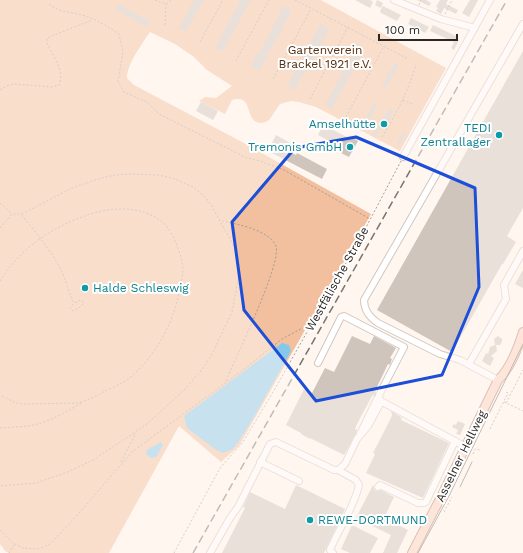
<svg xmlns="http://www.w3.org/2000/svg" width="523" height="553" viewBox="0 0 523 553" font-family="'Work Sans',sans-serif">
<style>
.green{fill:#f2c09e}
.water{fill:#84c9ec}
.building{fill:#cfc5bd}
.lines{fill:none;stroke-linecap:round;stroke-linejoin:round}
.minor-casing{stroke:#d2c7c0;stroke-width:8}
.major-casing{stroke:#af816c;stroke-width:10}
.path{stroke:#a49d99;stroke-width:1;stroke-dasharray:2 2;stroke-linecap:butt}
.minor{stroke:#fff;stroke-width:6}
.major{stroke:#fad1be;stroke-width:8}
.tram{stroke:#78736f;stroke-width:1}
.rail{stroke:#78736f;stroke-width:1.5;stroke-dasharray:8 4;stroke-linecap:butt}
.marked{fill:none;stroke:#1d4ed8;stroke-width:3;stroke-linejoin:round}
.culture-dot{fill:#0f9aa8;stroke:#fff;stroke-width:1.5}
.labels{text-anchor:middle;stroke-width:4;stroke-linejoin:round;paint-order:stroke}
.park-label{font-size:12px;fill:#542e10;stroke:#fff}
.culture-label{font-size:12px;fill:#0d838f;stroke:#fff;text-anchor:end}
.street-label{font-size:12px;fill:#2a2623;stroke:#fff}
</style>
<rect width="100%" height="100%" fill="#fff6f0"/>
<path class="green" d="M0,0h321l125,68 -46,83 -84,-44 -17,-5 -8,-1 -11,3c-4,5 -7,11 -11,16 -2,2 -6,3 -9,3 -16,-2 -6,-30 -28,-23l-7,14 -26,-13 6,-4 11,1 16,-12 -25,-16 -13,-13 -19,-13 -25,-12c-8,12 -23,32 -23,46l7,7 108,57 129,72 -132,232 -18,16 -42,-36 -70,127h-100l-4,-2 -5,-7z"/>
<path class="water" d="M282,343l7,2 2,6 -37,66 -15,24 -6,8 -10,4 -7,-3 -29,-22 -3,-12z
M161,442l2,3 -7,12 -5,1 -5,-4 1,-4z"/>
<path class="building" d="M194,0h10l-18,32 -7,-4z
M240,0h11l-28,51 -8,-3z
M355,0h15l3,2 -3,6z
M377,0l6,3 -2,5 -6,-3z
M417,0h9l5,3 -2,3z
M440,0h8l-2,4 12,6 -2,4 -12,-6 -3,6 -5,-3 2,-3 -2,-1z
M470,0h8l-9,17 -7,-4z
M118,4l32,17 -3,6 -32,-18z
M284,5l8,4 -10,20h1l-17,28 2,1 -2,4 -1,-1 -6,10 -9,-5 7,-13 2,1z
M383,6l18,9 -4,6 -16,-8 -1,-2z
M411,18l18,9 -4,6 -17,-9z
M320,24l9,5 -10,20 -2,3 -1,-1 -21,39 -8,-4z
M433,25l25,12 -2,2 3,1 -5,10 -3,-2 3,-6 -24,-11z
M357,44l8,4 -33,61 -7,-4z
M523,51v157l-16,28 9,6 -13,22h-1l-50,88 -75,-42z
M395,63l4,2 -13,23 -4,-2 5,-9 -1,-1 1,-4 2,1z
M201,102l17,9 -5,9 -17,-9z
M374,102l4,2 -12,22 -4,-2z
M389,108l5,3 -10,19 -6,-3z
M323,125l26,13 1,-2 8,5 -9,16 -8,-4 2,-5 -25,-13z
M376,126l4,2 -4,9 -5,-2z
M402,132l4,2 -6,11 -3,-2z
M276,135l16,9 -4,7 8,4 1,-2 30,16 -5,10 -54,-28z
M523,270v18l-8,-4z
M352,336l18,8 4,-8 22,12 -6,10 2,1 -2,6 -2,-1 -13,27 1,1 -1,3 -3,1 -14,26 -3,7 2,1 -1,4 -12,21 -34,-17v1l-9,-5v-1l-2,-1 -13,-7 18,-36 8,4 13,-25 9,4z
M498,336l4,3v3l-2,3h-4l1,6 -6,5 3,2 -4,8 -8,-5 4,-8 2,1 2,-7 5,-2 -1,-6z
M391,411l11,7 -1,2 48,23 -26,55 -57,-25 9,-19 -2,-1 18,-35 1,-3z
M458,421l7,3 -5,11 -4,-1 2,-4 -6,-3 2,-3 2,1z
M296,485l49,24 -21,44h-102l23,-45 -2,-1 7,-15 35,17z
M373,485l1,4 2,2 5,-1 13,7 -10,21 24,12 -11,23h-14l8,-18 -35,-17z
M352,525l26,13 -8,15h-20l-9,-4z"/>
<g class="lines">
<g class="minor-casing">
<path id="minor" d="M394,0l47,19 34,9
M403,157l87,-157
M318,363l23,-46 3,-1 60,31 -25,48 1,7
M469,364l37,-65 -2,-14 19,-34
M498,380l-38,-20 -20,-6 -62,-31c-9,-6 -14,-13 -14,-23l159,-276
M360,434l17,-35 89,48
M260,462l39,19
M378,487l2,-2 38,18h6l2,-1 29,-61
M210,553l20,-35 8,-11 32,-63 6,-2 58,28h4l7,-6 12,-25 11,-13 13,-24
M333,553l-3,-3c9,-22 24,-42 29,-65l-3,-5 -18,-10"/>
</g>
<g class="major-casing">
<path id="major" d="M412,553l31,-60 55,-113c12,-11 20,-32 25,-48"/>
</g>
<path class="path" d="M155,0l11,4 5,-4
M295,0l113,59
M49,4c11,9 24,8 36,12 13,4 23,11 34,18l4,17 -5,30 6,11 23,10 12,12 88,44 13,3 24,9 86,49
M419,5l2,-5
M445,14l7,-14
M165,25l1,-21
M200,42l23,-42
M236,61l33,-61
M273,79l38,-70
M0,90l9,-5 5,-1 38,3 7,-2c6,-14 -6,-29 -12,-42v-5l45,-18
M310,99l38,-72
M403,100l9,4
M346,117l38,-71
M382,137c14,-23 27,-47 34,-73
M0,203l12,11
M22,215c13,17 28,34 38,53 6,11 8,24 14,35l7,-3 3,3 -5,5 -6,3 -3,-3 4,-5
M222,221c15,3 47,9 54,25 6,18 -42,115 -51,137
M0,228l12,-14h10l48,-25 28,-10 17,-4 15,-1 29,1 16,4 18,8 11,9 7,9 24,43 4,27 -7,37 -21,44 -10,15 -17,19 -37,34 -52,35 -27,13 -32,11 -36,3
M0,281c20,-32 48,-51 82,-64 23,-9 54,-13 76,2 9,5 14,15 18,24 3,8 7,18 7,26 0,6 -2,13 -3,18 -5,33 -23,67 -48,89 -8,7 -18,11 -27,15 -9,5 -18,10 -28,12l-57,1 -6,-2 -14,-7
M504,402l19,9
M506,403l17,-33
M0,428c11,-1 23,-1 34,-3 17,-4 33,-14 48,-22
M490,429l18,-36 -3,-1
M473,454l2,-5 5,1
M121,462l15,-29
M444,512l8,-15
M0,530l13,13 10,5 16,1 11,-5 22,-23 60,-69 111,-82 39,-31 30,-16
M9,553l5,-8
M174,553l46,-85 23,-26 33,-55 87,-154 38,-72"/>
<use href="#minor" class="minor"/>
<use href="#major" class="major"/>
<path class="tram" d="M460,487l12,-25
M418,553l31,-57 74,-152"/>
<path class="rail" d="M193,553l314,-553"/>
</g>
<path d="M0 0H523V553H0ZM356,137l119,51 4,99 -37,88 -126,26 -72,-91 -12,-88 63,-74z" fill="#fff6f0" fill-opacity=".55" fill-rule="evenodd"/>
<path class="marked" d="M356,137l119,51 4,99 -37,88 -126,26 -72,-91 -12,-88 63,-74z"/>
<g class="culture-dot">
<circle cx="384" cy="124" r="4"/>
<circle cx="499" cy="135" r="4"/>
<circle cx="350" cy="147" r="4"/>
<circle cx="85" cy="288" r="4"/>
<circle cx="310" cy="520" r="4"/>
</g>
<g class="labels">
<g class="park-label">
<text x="325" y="54">Gartenverein<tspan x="325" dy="14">Brackel 1921 e.V.</tspan></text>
</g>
<g class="culture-label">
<text x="376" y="128">Amselhütte</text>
<text x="491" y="132">TEDI<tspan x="491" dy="14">Zentrallager</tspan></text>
<text x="342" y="151">Tremonis GmbH</text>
<text x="93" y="292" text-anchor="start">Halde Schleswig</text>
<text x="318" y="524" text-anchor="start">REWE-DORTMUND</text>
</g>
<g class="street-label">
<text transform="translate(337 279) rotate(-61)" y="4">Westfälische Straße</text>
<text transform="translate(461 456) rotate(-64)" y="4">Asselner Hellweg</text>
</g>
</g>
<path d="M379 34v6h78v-6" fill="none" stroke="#2a2623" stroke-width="2"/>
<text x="385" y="34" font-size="12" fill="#2a2623" stroke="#ffffff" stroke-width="3" paint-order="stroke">100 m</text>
</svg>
